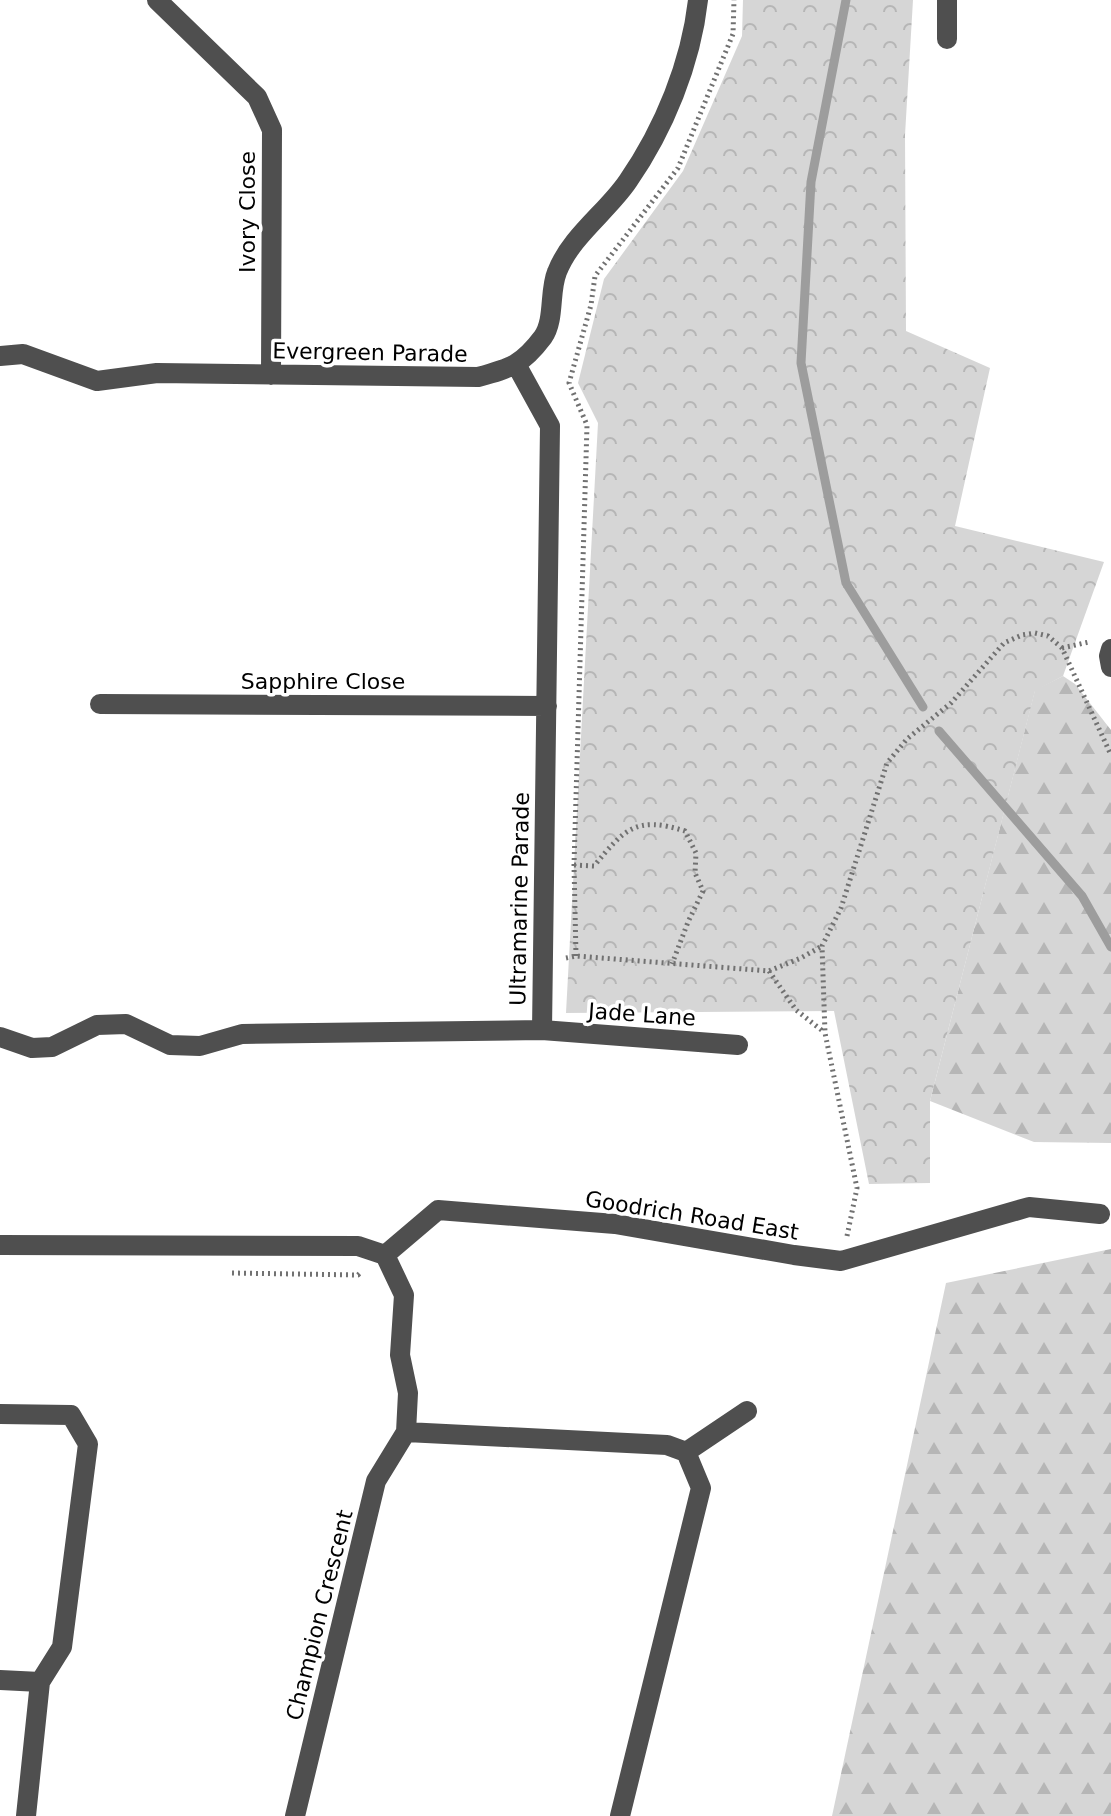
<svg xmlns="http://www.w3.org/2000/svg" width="1111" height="1816" viewBox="0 0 1111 1816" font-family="'DejaVu Sans',sans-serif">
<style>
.forest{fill:url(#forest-firs)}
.park{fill:url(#park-crowns)}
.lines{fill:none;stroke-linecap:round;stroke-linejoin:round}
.stream{stroke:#9d9d9d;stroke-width:9}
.path{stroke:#717171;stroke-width:5;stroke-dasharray:2 4;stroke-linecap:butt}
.minor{stroke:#4f4f4f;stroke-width:20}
.labels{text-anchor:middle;stroke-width:7;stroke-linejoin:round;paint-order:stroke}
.street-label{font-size:22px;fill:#000;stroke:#fff}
</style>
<defs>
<pattern id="forest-firs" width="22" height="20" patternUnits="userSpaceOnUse" patternTransform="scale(2)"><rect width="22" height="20" fill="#d6d6d6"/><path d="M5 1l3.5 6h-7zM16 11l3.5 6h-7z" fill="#b6b6b6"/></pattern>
<pattern id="park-crowns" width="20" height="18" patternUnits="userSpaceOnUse" patternTransform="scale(2)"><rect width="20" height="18" fill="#d6d6d6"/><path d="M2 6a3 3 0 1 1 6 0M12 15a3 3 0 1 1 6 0" fill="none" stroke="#b6b6b6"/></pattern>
</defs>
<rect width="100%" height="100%" fill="#fff"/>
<path class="forest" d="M1063,676l12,8 36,46v413l-77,-1 -104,-41 105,-411z
M1111,1249v567h-279l114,-533z"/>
<path class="park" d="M743,0h170l-8,135 1,196 84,37 -35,158 149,36 -41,114 -28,15 -105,410v82l-61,1 -35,-173 -268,2 32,-590 -20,-40 26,-104 79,-108 59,-135z"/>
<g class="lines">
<path class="stream" d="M846,0l-35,182 -10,181 45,220 77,124
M939,731l143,165 29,51"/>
<path class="path" d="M1062,648l27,-6
M574,865l20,1c30,-36 41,-51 91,-35l11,22 -1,20 8,18 -15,31 -16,42
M576,956l-2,-91 13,-440 -18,-42 22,-78 4,-29 83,-108 55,-134 1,-34
M566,958l10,-2 193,15 32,-13 21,-12
M769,971l27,39 28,22
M847,1236l10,-48 -32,-155 -3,-87 19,-38 46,-145 20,-24 44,-36 53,-60 18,-8 13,-2 13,3 14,12 49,107
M232,1273l126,2 3,-3"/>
<path class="minor" d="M157,0l100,97 15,33 -1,245
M947,0v39
M0,356l23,-2 74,27 60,-8 321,4c33,-9 44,-12 65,-40 12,-17 6,-46 14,-65 14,-36 50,-60 71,-91 36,-52 63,-118 70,-181
M1111,649l-2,7 2,11
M100,704l447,2
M542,1030l196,15
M0,1037l32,11 20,-1 45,-22 29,-1 44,21 30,1 42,-12 300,-4 8,-604 -33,-60
M0,1245l358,1 27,9
M385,1255l53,-45 177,14 179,31 47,6 188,-54 71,7
M0,1414l71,1 17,29 -26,203 -22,35 -14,134
M406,1432l261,13 19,7 15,36 -81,328
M686,1452l61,-41
M0,1680l40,2
M295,1816l81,-335 30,-49 2,-39 -8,-38 4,-60 -19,-40"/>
</g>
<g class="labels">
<g class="street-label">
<text transform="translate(247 212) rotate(-90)" y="8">Ivory Close</text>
<text transform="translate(370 352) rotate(1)" y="8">Evergreen Parade</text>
<text x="323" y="689">Sapphire Close</text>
<text transform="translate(519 899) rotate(-89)" y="8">Ultramarine Parade</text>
<text transform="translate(642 1014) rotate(4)" y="8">Jade Lane</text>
<text transform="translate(692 1215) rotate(9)" y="8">Goodrich Road East</text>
<text transform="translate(319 1615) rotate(-76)" y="8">Champion Crescent</text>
</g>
</g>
</svg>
